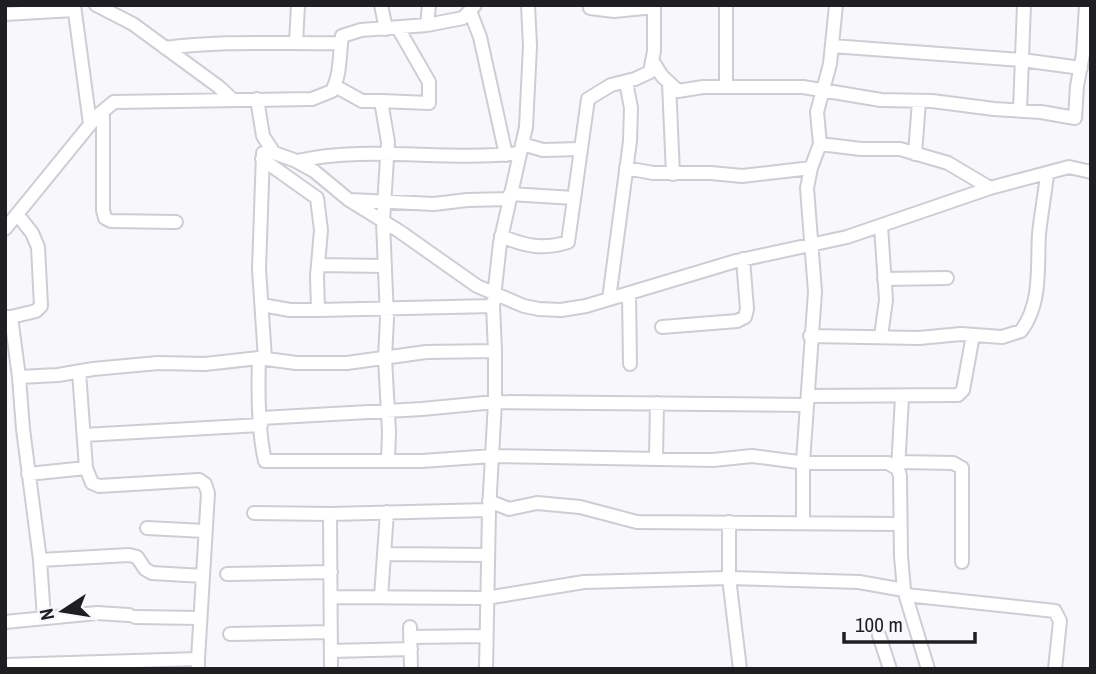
<svg xmlns="http://www.w3.org/2000/svg" width="1096" height="674" viewBox="0 0 1096 674" font-family="'Archivo Narrow',sans-serif">
<style>
.lines{fill:none;stroke-linecap:round;stroke-linejoin:round}
.minor-casing{stroke:#cfcdd3;stroke-width:16}
.minor{stroke:#fff;stroke-width:12}
</style>
<rect width="100%" height="100%" fill="#f8f7fc"/>
<g class="lines">
<g class="minor-casing">
<path id="minor" d="M74,5l16,119
M96,5l37,19 86,63 14,13
M381,5l5,24
M590,5v3l24,3 40,-4
M726,5v82
M470,11l10,26 26,118
M5,14l69,-4
M427,25l2,-20
M296,43l2,-38
M832,46l190,14 59,8
M165,48c59,-8 117,-4 176,-5
M652,60l10,16 16,15 25,-4h100l78,13 51,1 62,8 47,3 34,6 2,-32 6,-32 3,-49
M669,83l4,91
M335,86l27,15h19l7,41 -5,80 4,96 -2,40 4,74 -1,28
M257,99l6,37 11,17 20,7 20,11 35,29 50,31 78,55 47,20 15,3 22,1 25,-4 150,-45 111,-24 143,-49 79,-21 22,5
M381,101l48,2v-21l-31,-54
M1020,110l4,-105
M103,111v99l2,8 6,3 65,1
M522,144l21,6 37,-1
M820,144l41,5h39l48,14 42,25
M263,153l-4,116 6,90
M915,154l4,-53
M262,159l55,39 4,32 -4,46 1,34 175,-4
M297,161c73,-16 149,1 223,-8
M626,168l27,5h58l31,3 69,-8
M510,194l64,4
M350,200l84,4 33,-4 42,-1
M881,226l5,74 -5,36
M5,229l92,-113 17,-14 198,-3 20,-8c9,-17 7,-35 10,-55l19,-6 66,-5 36,-7 12,-13
M501,236c24,10 42,14 67,6l20,-143 23,-14 24,-6 15,-7 4,-21v-46
M318,265l67,1
M884,279l63,-1
M629,294l1,70
M609,299l21,-158 1,-33 -5,-26
M262,305l28,5h28
M5,317h6l8,60
M11,317l25,-6 5,-5 -3,-59 -6,-14 -15,-19
M662,327l75,-6 8,-4 2,-8 -4,-50
M810,336l109,2 42,-4 41,3 19,-6c21,-28 16,-63 18,-97 2,-20 6,-40 8,-60
M259,358c-1,31 -1,73 6,103h157l70,-5 221,4 39,-4 54,7h82l10,6 2,7 1,80 3,34 24,79
M808,396l150,-1 5,-5 10,-55
M261,418l161,-9 73,-7 312,3
M84,435l177,-10
M656,457l1,-54
M899,462l54,1 9,5v94
M86,468l6,15 7,3 100,-6 6,4 3,9 -10,166
M898,469l4,-72
M28,474l58,-6 -7,-96
M489,501l20,8 28,-6 43,4 57,15 263,2
M254,513l76,1
M729,522v56l11,91
M803,523v-61l12,-170 -8,-104 4,-20 9,-24 -3,-32 13,-48 6,-59
M147,528l58,3
M384,554l104,1
M40,560l89,-5 8,2 8,12 7,4 51,3
M227,574l104,-2
M906,595l149,16 5,10 -5,48
M331,597l155,1 98,-16 145,-4 130,4 45,8
M381,597l6,-85
M135,617l65,1
M44,618l-4,-58 -17,-131 -4,-52 39,-2 35,-6 65,-6 47,1 54,-6 37,5h51l79,-11 69,-1 -2,-45 7,-63 26,-116 4,-81 -2,-41
M5,622l92,-9 32,2
M410,627l1,42
M230,634l101,-2
M879,635l11,34
M410,637l76,-1
M331,651l80,-2
M5,665l193,-6v10
M331,669l-1,-155 159,-4 6,-108v-51
M486,669l3,-159"/>
</g>
<use href="#minor" class="minor"/>
</g>
<rect width="1096" height="674" fill="none" stroke="#1f1f21" stroke-width="14"/>
<g transform="translate(63 611) rotate(258)" stroke="#f8f7fc" stroke-width="5" paint-order="stroke">
<path d="M0-5L12 26L0 18L-12 26Z" fill="#1f1f21"/>
<text y="-10" font-size="19" font-weight="bold" text-anchor="middle" fill="#1f1f21">N</text>
</g>
<path d="M844 632v10h131v-10" fill="none" stroke="#1f1f21" stroke-width="3.5"/>
<text x="855" y="632" font-size="21" fill="#1f1f21" stroke="#f8f7fc" stroke-width="5" paint-order="stroke">100 m</text>
</svg>
